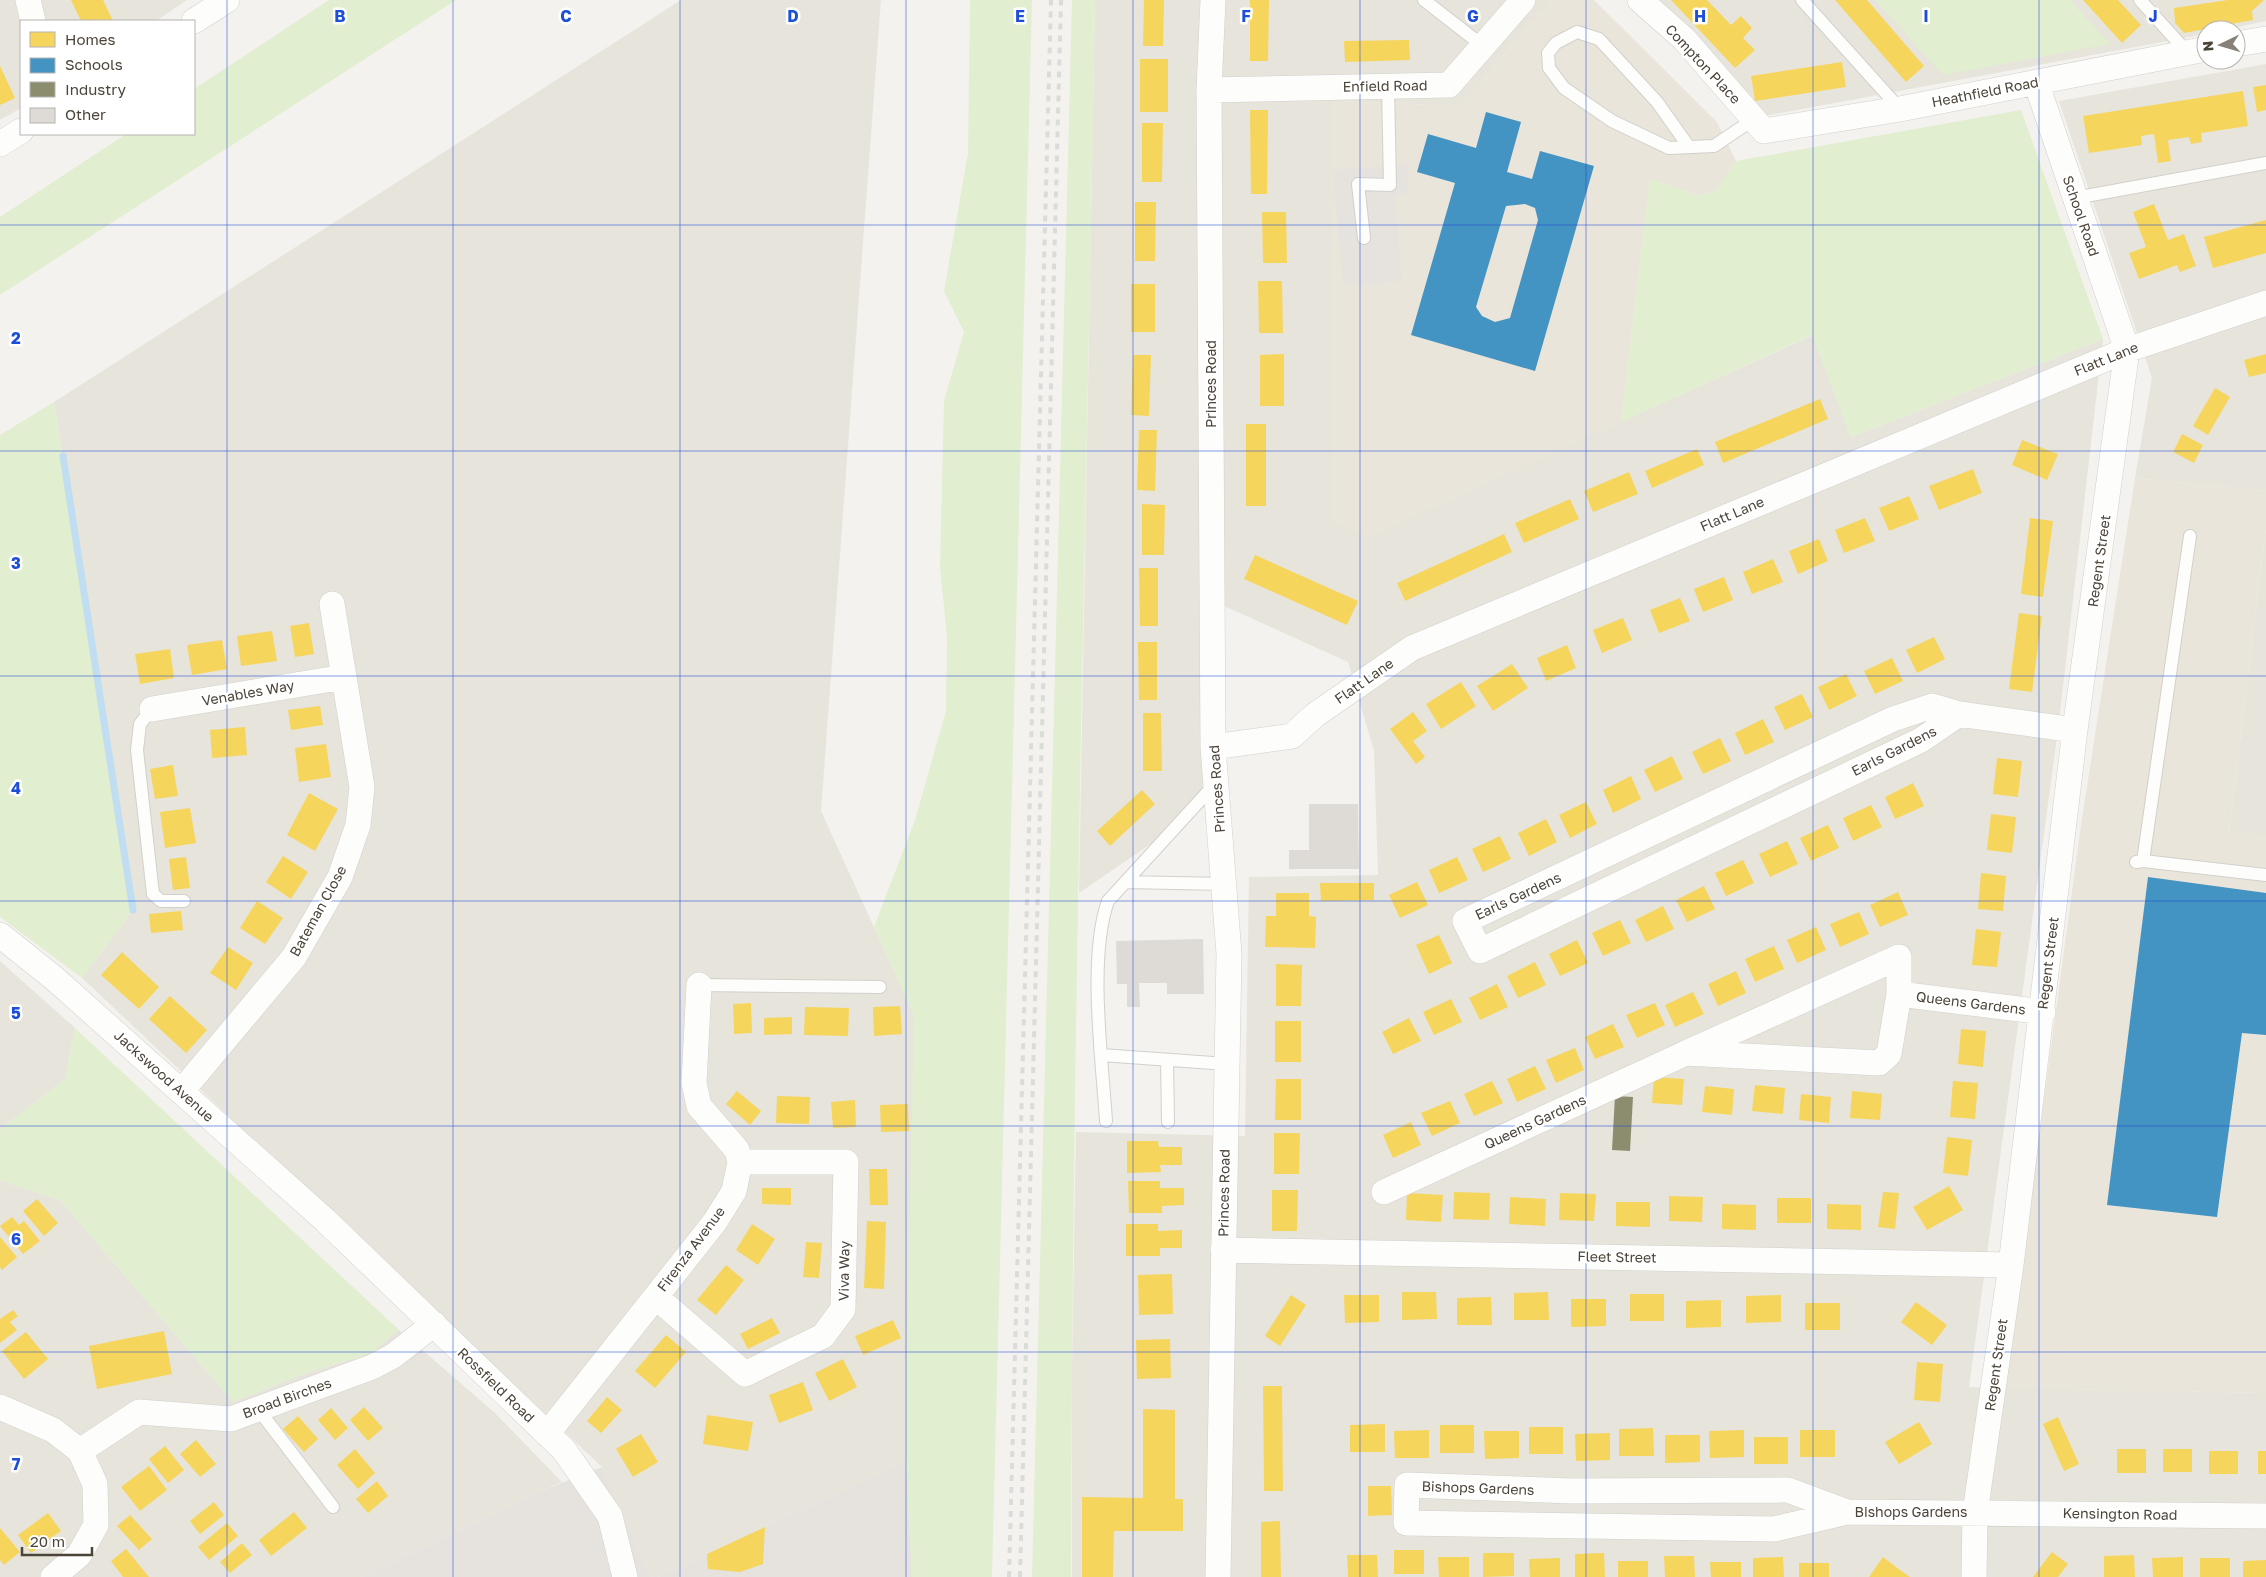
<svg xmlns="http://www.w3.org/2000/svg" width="2266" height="1577" viewBox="0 0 2266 1577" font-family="'Golos Text',sans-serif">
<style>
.residential{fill:#e7e4dc}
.industrial{fill:#e6e2de}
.education{fill:#eae5da}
.green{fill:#e1eecf}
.parking{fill:#e6e3df}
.homes{fill:#f6d55c}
.schools{fill:#4393c3;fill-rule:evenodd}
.industry{fill:#8c8c6e}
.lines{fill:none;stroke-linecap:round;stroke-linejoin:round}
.stream{stroke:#c0ddf1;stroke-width:7}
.building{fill:#dedbd6}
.service-casing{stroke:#d2d0cb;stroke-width:14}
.minor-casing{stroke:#d2d0cb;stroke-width:26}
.service{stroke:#fdfdfc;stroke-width:12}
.minor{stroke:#fdfdfc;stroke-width:25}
.rail{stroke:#dbdbda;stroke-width:4;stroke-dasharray:6 6;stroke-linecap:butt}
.grid{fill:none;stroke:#1d4ed8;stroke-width:1;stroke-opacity:0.55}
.labels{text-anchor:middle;stroke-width:5;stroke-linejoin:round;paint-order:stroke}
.street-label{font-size:14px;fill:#4b4439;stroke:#fff}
.grid-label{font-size:16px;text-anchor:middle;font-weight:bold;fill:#1d4ed8;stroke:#fff;stroke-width:5;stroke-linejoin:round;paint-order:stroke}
</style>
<rect width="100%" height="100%" fill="#f4f2ee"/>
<path class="residential" d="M0,0h187l-31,21h-135v87l-21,12z
M681,0h200l-60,811 93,204 -8,446 -248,116h-7l-49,-110 -520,-489 51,-68 -79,-508z
M1095,0h457l-92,106 -128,-5 1,69 32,367 448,-202 38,102 252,-98 -45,391 -89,657 297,6v184h-1194v-205l4,-240 169,4 4,-259 129,-2 -4,-124 -26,-89 -137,-62 1,202 -133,91z
M1658,0h608v21l-42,9h-18v4l-442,82z
M2266,64v427l-131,-13 17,-100 -93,-277z
M2266,528v309l-37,-5z
M0,961l75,67 -10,51 -65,50z
M0,1180l60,20 173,202 75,-30 63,-18 27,-25 97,84 67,69 -26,11 -175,84h-361z"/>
<path class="industrial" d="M906,1461l6,116h-254l49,-23z
M602,1467l49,110h-290l175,-84z"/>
<path class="education" d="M1552,0h42l123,122 19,39 -20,30 -16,5 -50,-17 -29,243 -256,115 -34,-16 1,-420 128,5z
M2135,478l131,13v37l-37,303 37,6v556l-261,-5 76,-563z"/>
<path class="green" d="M329,0h127l-456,295v-78l126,-83h68v-45z
M970,0h62l-40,1577h-80l-7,-137 9,-425 -40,-88 41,-107 31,-109 1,-74 -7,-70 4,-166 20,-69 -20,-41 24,-138z
M1072,0h23c-9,526 -23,1051 -24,1577h-39z
M1875,0h195l40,44 -167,31z
M2021,110l82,229 -252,98 -39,-102 -191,87 29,-243 50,17 16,-5 20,-30z
M54,402l79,508 -51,68 -82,-61v-482z
M75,1028l323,301 -27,25 -63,18 -75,30 -173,-202 -60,-20v-51l65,-50z"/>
<path class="parking" d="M1407,164l2,29 -14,2 7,86 -59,5 -10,-116z"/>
<path class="homes" d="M71,0h32l10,21h-32z
M1144,0h20l-1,46h-20z
M1250,0h19l-1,61h-18z
M1671,0h36l24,25 10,-9 11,12 -9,10 12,12 -20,18z
M1835,0h32l57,66 -18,16z
M2083,0h35l23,25 -19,18z
M2228,0h36l-12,11 1,9 -69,13 -9,-10 -1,-15z
M1409,40l1,20 -65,2 -1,-21z
M1140,59h28v53h-28z
M1842,62l4,25 -91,14 -4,-25z
M0,66l15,32 -15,7z
M2266,85v25l-9,2 -4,-25z
M2243,91l5,35 -47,7 1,9 -11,2 -2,-7 -21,3 3,21 -13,2 -4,-29 -13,2 1,9 -53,8 -6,-37z
M1250,110h18l-1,84h-16z
M1142,123h21l-1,59h-20z
M1135,202h21l-1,59h-20z
M2154,204l14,36 16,-6 12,32 -16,6 -3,-7 -38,14 -10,-26 17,-6 -13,-35z
M1262,212h24l1,51h-24z
M2266,220v33l-53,15 -9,-31z
M1258,281h24l1,52h-24z
M1131,284h24v48h-24z
M1284,354v52h-24v-51z
M2266,354v19l-17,4 -5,-17z
M1133,355h18l-2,61 -18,-1z
M2215,388l15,9 -22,38 -15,-9z
M1820,399l8,20 -105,44 -8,-21z
M1246,424h20v82h-20z
M1139,430h18l-2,61 -18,-1z
M2182,434l21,11 -9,18 -21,-11z
M2022,440l36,14 -11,26 -35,-15z
M1697,449l7,16 -52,23 -7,-17z
M1973,469l9,24 -43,17 -10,-24z
M1629,472l9,22 -45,18 -9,-21z
M1909,496l10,23 -30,12 -10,-23z
M1570,499l9,20 -55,24 -9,-20z
M1142,504l23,1 -1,50h-22z
M1865,518l10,23 -31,12 -9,-23z
M2030,518l23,3 -10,76 -22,-3z
M1504,534l8,18 -107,49 -8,-18z
M1819,539l9,22 -30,13 -9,-23z
M1255,555l103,46 -11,24 -103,-46z
M1773,559l10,23 -31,12 -9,-22z
M1139,568h19v58h-18z
M1724,577l9,23 -30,12 -9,-23z
M1680,598l10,23 -31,12 -9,-23z
M2019,613l23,3 -10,76 -23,-3z
M1623,618l9,22 -30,13 -9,-23z
M309,623l5,31 -19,3 -5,-31z
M272,631l5,30 -36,5 -4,-30z
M1934,637l11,22 -28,14 -11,-23z
M222,640l5,29 -35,6 -5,-30z
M1138,642h19v58h-18z
M1567,645l9,23 -30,13 -9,-23z
M170,649l4,29 -34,6 -5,-30z
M1892,658l11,23 -28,13 -11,-23z
M1512,664l16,24 -35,23 -16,-25z
M1846,674l11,22 -28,14 -11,-23z
M1461,682l15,24 -35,23 -15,-25z
M1802,694l11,23 -28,13 -11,-23z
M320,706l3,19 -32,5 -3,-20z
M1413,712l14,19 -14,10 12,16 -9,7 -26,-35z
M1143,713h18l1,58h-19z
M1763,719l11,23 -29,13 -10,-22z
M245,727l2,28 -35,3 -2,-28z
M1720,738l11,23 -28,13 -11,-22z
M326,744l5,33 -32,5 -4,-34z
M1672,756l11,23 -28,13 -11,-22z
M1997,758l25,3 -4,36 -25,-3z
M173,765l5,31 -23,3 -5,-30z
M1631,776l10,23 -28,14 -10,-23z
M1913,783l11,23 -29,13 -10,-22z
M1142,790l13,14 -45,42 -13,-15z
M309,793l29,16 -23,42 -28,-16z
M1586,802l11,22 -27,14 -11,-23z
M1871,805l11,22 -29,14 -10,-23z
M190,808l6,35 -31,5 -5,-36z
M1991,814l25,3 -4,36 -25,-3z
M1546,819l11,23 -28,14 -11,-23z
M1828,825l11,23 -28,13 -11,-23z
M1500,836l11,23 -28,13 -11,-23z
M1787,841l11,23 -28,13 -11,-23z
M283,856l25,16 -17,27 -25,-17z
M186,857l4,31 -17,2 -4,-31z
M1457,857l11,23 -29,13 -10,-23z
M1743,860l11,23 -28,13 -11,-23z
M1981,873l25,3 -3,35 -25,-2z
M1417,882l11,23 -28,13 -11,-23z
M1320,883h54v17l-53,1z
M1704,886l11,23 -28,13 -11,-22z
M1898,892l10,23 -28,12 -10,-22z
M1276,893h33v23l7,1 -1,31 -50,-1 1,-31h10z
M257,901l26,17 -18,26 -25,-16z
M1663,906l11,23 -28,13 -11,-22z
M181,911l2,19 -32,3 -2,-19z
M1859,912l10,22 -29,13 -10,-23z
M1620,920l11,23 -28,13 -11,-23z
M1816,927l10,23 -29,13 -10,-23z
M1976,929l25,3 -4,35 -25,-2z
M1439,935l13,28 -23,11 -13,-29z
M1577,940l11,23 -28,13 -11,-22z
M1774,946l10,23 -29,13 -10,-23z
M228,947l25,16 -17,27 -26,-17z
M122,952l37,35 -20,22 -38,-34z
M1535,962l11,23 -28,13 -11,-22z
M1276,964l26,1 -1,41h-25z
M1736,971l10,22 -28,13 -10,-22z
M1497,984l11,23 -28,13 -11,-22z
M1693,992l11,22 -29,13 -10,-22z
M170,996l37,34 -21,23 -37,-34z
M1451,999l11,23 -28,13 -11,-23z
M751,1003l1,30 -18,1 -1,-30z
M1655,1003l10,22 -28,13 -11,-23z
M900,1006l2,28 -28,2 -1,-29z
M805,1007l44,1 -1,28 -44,-1z
M792,1017v17l-28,1v-17z
M1409,1018l12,23 -28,13 -11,-22z
M1275,1021h26v41h-26z
M1613,1024l11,23 -29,12 -10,-22z
M1961,1029l25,2 -3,36 -25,-3z
M1575,1048l9,22 -28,13 -10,-23z
M1535,1066l11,23 -29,13 -10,-23z
M1654,1077l30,2 -2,26 -30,-2z
M1276,1079h25v41h-26z
M1492,1081l11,22 -29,13 -10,-22z
M1953,1081l25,2 -3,36 -25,-2z
M1755,1085l30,3 -2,26 -31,-3z
M1705,1086l29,3 -2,26 -30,-3z
M737,1091l24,20 -11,14 -24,-21z
M1852,1091l30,3 -2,26 -30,-2z
M1801,1094l30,3 -2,26 -30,-3z
M777,1096l33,1 -1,27 -33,-1z
M855,1100l1,27 -23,1 -2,-26z
M1450,1101l10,22 -28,13 -11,-23z
M908,1104l1,27 -28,1 -1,-27z
M1411,1122l10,23 -28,13 -10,-23z
M1274,1133h26l-1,41h-25z
M1947,1137l25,3 -4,36 -25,-3z
M1127,1141h31l1,6h23v18h-22l1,7 -34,1z
M869,1169h18l1,36h-18z
M1128,1181h32v7h24v17l-22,1v7h-33z
M1949,1186l14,24 -36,20 -14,-23z
M762,1188h29v17l-29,-1z
M1272,1190h26l-1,41h-25z
M1454,1192l36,1 -1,27 -36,-1z
M1883,1192l16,1 -4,36 -17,-2z
M1407,1193l36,2 -2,27 -35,-2z
M1560,1193l36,1 -2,27 -35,-1z
M1669,1196l34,1 -1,25 -33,-1z
M1510,1197l36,2 -1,27 -36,-2z
M1777,1198h34v25h-34z
M37,1199l21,24 -14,13 -21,-25z
M1616,1202h34v25l-34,-1z
M1722,1204l34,1v25l-34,-1z
M1827,1204l34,1v25l-34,-1z
M12,1217l7,8 5,-4 16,20 -17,13 -23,-28z
M867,1221l19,1 -2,67 -20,-1z
M752,1224l23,15 -17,26 -22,-15z
M1126,1224h32v7l24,-1v18h-22v8h-34z
M0,1237l17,20 -15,13 -2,-3z
M806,1242l16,1 -3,35 -16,-1z
M726,1265l18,15 -28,35 -19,-15z
M1172,1274l1,40 -34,1 -1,-40z
M1402,1292h34l1,27 -35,1z
M1548,1292l1,28h-35v-27z
M1630,1294h34v27h-34z
M1291,1295l15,10 -26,41 -15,-10z
M1344,1295h35v27l-34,1z
M1781,1295v27l-35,1v-27z
M1491,1297l1,28h-35v-27z
M1571,1299h35v27l-35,1z
M1721,1300v27l-35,1v-27z
M1916,1302l31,23 -15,20 -31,-23z
M1805,1303h35v27h-35z
M13,1310l5,6 -8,6 7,8 -17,13v-24z
M772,1318l8,15 -32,16 -8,-15z
M893,1320l8,18 -38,17 -8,-19z
M164,1331l8,43 -75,15 -8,-43z
M26,1332l22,27 -24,20 -22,-28z
M666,1335l20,17 -31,36 -20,-17z
M1170,1339l1,39 -34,1 -1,-39z
M843,1359l14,28 -28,14 -14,-28z
M1917,1362l26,2 -3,38 -26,-2z
M803,1382l10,28 -34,13 -10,-28z
M1263,1386h19l1,105h-19z
M607,1397l15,13 -21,23 -14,-12z
M364,1407l19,21 -15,13 -18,-21z
M331,1408l17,20 -13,12 -17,-20z
M1143,1409l32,1v89h8v32h-69l-1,46h-31v-80l61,1z
M707,1415l46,7 -5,29 -45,-7z
M298,1416l20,23 -14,13 -21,-23z
M2058,1417l21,47 -15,7 -21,-47z
M1919,1422l13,22 -33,20 -14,-22z
M1385,1424v28h-35v-27z
M1440,1425h34v28h-34z
M1529,1427h34v27h-34z
M1653,1428l1,28h-35v-27z
M1429,1430v28h-34l-1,-27z
M1744,1430v27l-34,1 -1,-27z
M1800,1430h35v27h-35z
M1484,1431h35v27l-34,1z
M1610,1433v27l-34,1 -1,-27z
M641,1434l17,28 -25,15 -17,-28z
M1665,1435h35v27l-35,1z
M1754,1437h34v27h-34z
M196,1440l20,24 -16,13 -20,-23z
M165,1446l19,24 -16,13 -19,-24z
M355,1449l20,24 -17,16 -21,-24z
M2117,1449h29v24h-29z
M2163,1449h29v23h-29z
M2209,1451h29v23h-29z
M2258,1451h8v23h-8z
M149,1466l18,24 -27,21 -19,-24z
M377,1481l11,15 -20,17 -12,-14z
M1368,1486h23l1,29 -24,1z
M214,1502l10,13 -24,19 -10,-13z
M294,1512l13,16 -36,28 -12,-16z
M48,1513l13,18 -30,22 -13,-18z
M130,1515l22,24 -13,11 -22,-24z
M1280,1521l1,56h-20v-55z
M227,1523l11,13 -29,24 -11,-13z
M765,1527l-2,37 -23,8 -32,-3 -1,-15z
M0,1528l20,24 -16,13 -4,-5z
M242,1543l10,12 -22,18 -10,-11z
M126,1549l23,28h-26l-12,-16z
M1394,1550h30v24h-30z
M2052,1552l16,12 -10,13h-25z
M1483,1553h31v23l-31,1z
M1604,1553l1,24h-30v-23z
M1347,1555h30l1,22h-30z
M2134,1555l1,22h-31v-21z
M1664,1556h30l1,21h-30z
M1438,1557h31v20h-30z
M1783,1557l1,20h-31v-19z
M1883,1557l17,13 10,7h-41z
M2183,1557v20h-30l-1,-19z
M1560,1558v19h-30l-1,-18z
M2200,1558h30v19h-30z
M2266,1560v17h-23v-16z
M1618,1561h30v16h-30z
M1710,1562h31v15h-30z
M1799,1563h30v14h-30z"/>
<path class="schools" d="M1486,112l35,10 -14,50 25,7 8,-28 54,15 -59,205 -124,-36 44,-152 -38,-11 11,-38 48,14zM1525,204l10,4 3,12 -28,98 -15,4 -13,-6 -6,-9 30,-101z
M2148,877l118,16v142l-24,-2 -25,184 -110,-12z"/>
<path class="industry" d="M1615,1096l18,1 -3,54 -18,-1z"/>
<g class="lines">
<path class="stream" d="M63,456l70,454"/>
</g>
<path class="building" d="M1309,804h49l1,65h-70v-19h20z
M1203,939l1,55h-37v-11h-28l1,24h-13v-23h-10l-1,-43z"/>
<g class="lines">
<g class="service-casing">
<path id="service" d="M1424,0l59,46
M1802,0l98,109
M2140,0l47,52
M1689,147l-32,-45 -58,-63 -22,-7 -21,11 -8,10 1,15 15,20 48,33 57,27 45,-2 40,-27
M2075,198l191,-35
M1364,238l-6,-54 32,1 -2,-99
M152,709l-12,15 -3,26 16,144 8,7h23
M2143,861l47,-325
M2136,862l7,-1 123,14
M1125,882l100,2
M699,985l181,2
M1101,1055l126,9
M1167,1060l1,62
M1106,1121c-4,-63 -18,-163 2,-220l107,-117
M258,1409l75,98"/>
</g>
<g class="minor-casing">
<path id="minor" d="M28,0l5,21
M1213,0l-4,90 4,657 16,207 -11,623
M1640,0l44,39 80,92 136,-22 306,-60
M194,21l33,-21
M2236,44l30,-5
M1209,90l240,-5 74,-85
M0,144l21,-13
M152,709l192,-32
M1959,714l-27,-8 -39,13 -428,202 15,30 441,-211 38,-26 116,16
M1213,747l79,-11 23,-21 97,-67 715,-298 139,-47
M0,935l55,44 270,241 239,230 46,66 15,61
M1899,994v-37l-213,96 193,10 10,-9 10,-60 144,18
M181,1092l113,-135 46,-80 18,-52 4,-38 -30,-183
M1384,1192l302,-139
M1223,1250l788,15
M656,1297l89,77 78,-38 20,-27 3,-147h-106
M0,1407l53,23 27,21 59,-39 92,7 141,-52 21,-11 41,-32
M547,1434l167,-211 20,-32 6,-29 -3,-12 -38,-44 -5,-23 5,-98
M1847,1512l-59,-22 -216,1 -165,-6 -1,38 368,6 73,-17 419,4
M53,1577l26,-22 17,-30 -1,-41 -15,-33
M1974,1577l1,-64 36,-248 64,-535 52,-380 -91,-268"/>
</g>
<use href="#service" class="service"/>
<use href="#minor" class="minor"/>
<path class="rail" d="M1009,1577l42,-1577
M1020,1577l41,-1577"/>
</g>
<path class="grid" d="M227,0v1577M453,0v1577M680,0v1577M906,0v1577M1133,0v1577M1360,0v1577M1586,0v1577M1813,0v1577M2039,0v1577M0,225h2266M0,451h2266M0,676h2266M0,901h2266M0,1126h2266M0,1352h2266"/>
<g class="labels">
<g class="street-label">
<text transform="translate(1703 64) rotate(47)" y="5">Compton Place</text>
<text transform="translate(1385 86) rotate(-1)" y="5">Enfield Road</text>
<text transform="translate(1985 92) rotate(-11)" y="5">Heathfield Road</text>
<text transform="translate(2081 216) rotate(71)" y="5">School Road</text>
<text transform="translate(2106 359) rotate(-22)" y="5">Flatt Lane</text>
<text transform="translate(1211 384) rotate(-90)" y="5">Princes Road</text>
<text transform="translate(1732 514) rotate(-23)" y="5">Flatt Lane</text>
<text transform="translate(2099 561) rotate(-82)" y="5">Regent Street</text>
<text transform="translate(1364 681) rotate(-35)" y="5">Flatt Lane</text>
<text transform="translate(248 693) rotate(-10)" y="5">Venables Way</text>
<text transform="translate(1894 751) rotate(-27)" y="5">Earls Gardens</text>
<text transform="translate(1217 789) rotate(-94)" y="5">Princes Road</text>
<text transform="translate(1518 896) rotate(-25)" y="5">Earls Gardens</text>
<text transform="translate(318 911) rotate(-61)" y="5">Bateman Close</text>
<text transform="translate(2048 963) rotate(-83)" y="5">Regent Street</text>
<text transform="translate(1971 1003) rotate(7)" y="5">Queens Gardens</text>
<text transform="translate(164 1076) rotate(42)" y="5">Jackswood Avenue</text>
<text transform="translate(1535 1122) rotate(-25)" y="5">Queens Gardens</text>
<text transform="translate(1224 1193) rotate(-89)" y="5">Princes Road</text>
<text transform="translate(691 1249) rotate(-53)" y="5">Firenza Avenue</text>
<text transform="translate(1617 1257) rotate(1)" y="5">Fleet Street</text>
<text transform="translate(844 1271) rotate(-89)" y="5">Viva Way</text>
<text transform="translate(1996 1365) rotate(-82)" y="5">Regent Street</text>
<text transform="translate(496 1385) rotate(44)" y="5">Rossfield Road</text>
<text transform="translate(287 1398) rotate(-20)" y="5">Broad Birches</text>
<text transform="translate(1478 1488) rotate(2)" y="5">Bishops Gardens</text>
<text x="1911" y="1517">Bishops Gardens</text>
<text transform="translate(2120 1514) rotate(1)" y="5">Kensington Road</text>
</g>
</g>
<g class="grid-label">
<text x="340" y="22">B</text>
<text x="566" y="22">C</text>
<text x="793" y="22">D</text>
<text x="1020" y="22">E</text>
<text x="1246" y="22">F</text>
<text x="1473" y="22">G</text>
<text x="1700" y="22">H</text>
<text x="1926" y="22">I</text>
<text x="2153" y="22">J</text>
<text x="16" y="344">2</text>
<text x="16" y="569">3</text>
<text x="16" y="794">4</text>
<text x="16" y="1019">5</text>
<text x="16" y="1245">6</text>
<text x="16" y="1470">7</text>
</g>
<rect x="20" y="20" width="175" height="115" fill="#ffffff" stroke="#b7b4b0"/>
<rect x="30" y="32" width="25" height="15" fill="#f6d55c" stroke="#b7b4b0"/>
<text x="65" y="45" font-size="15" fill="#4b4439">Homes</text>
<rect x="30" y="58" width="25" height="15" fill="#4393c3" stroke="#b7b4b0"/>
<text x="65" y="70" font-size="15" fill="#4b4439">Schools</text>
<rect x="30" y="82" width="25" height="15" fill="#8c8c6e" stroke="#b7b4b0"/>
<text x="65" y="95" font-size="15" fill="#4b4439">Industry</text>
<rect x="30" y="108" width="25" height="15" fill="#dedbd6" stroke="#b7b4b0"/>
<text x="65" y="120" font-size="15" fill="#4b4439">Other</text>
<g transform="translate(2221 45) rotate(265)"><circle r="24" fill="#ffffff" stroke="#b7b4b0"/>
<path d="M0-4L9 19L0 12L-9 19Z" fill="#868178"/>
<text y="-8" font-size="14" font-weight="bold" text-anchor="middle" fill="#4b4439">N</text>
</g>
<path d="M22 1547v8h70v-8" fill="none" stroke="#4b4439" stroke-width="2.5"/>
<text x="30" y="1547" font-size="15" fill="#4b4439" stroke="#ffffff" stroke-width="4" paint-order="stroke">20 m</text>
</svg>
